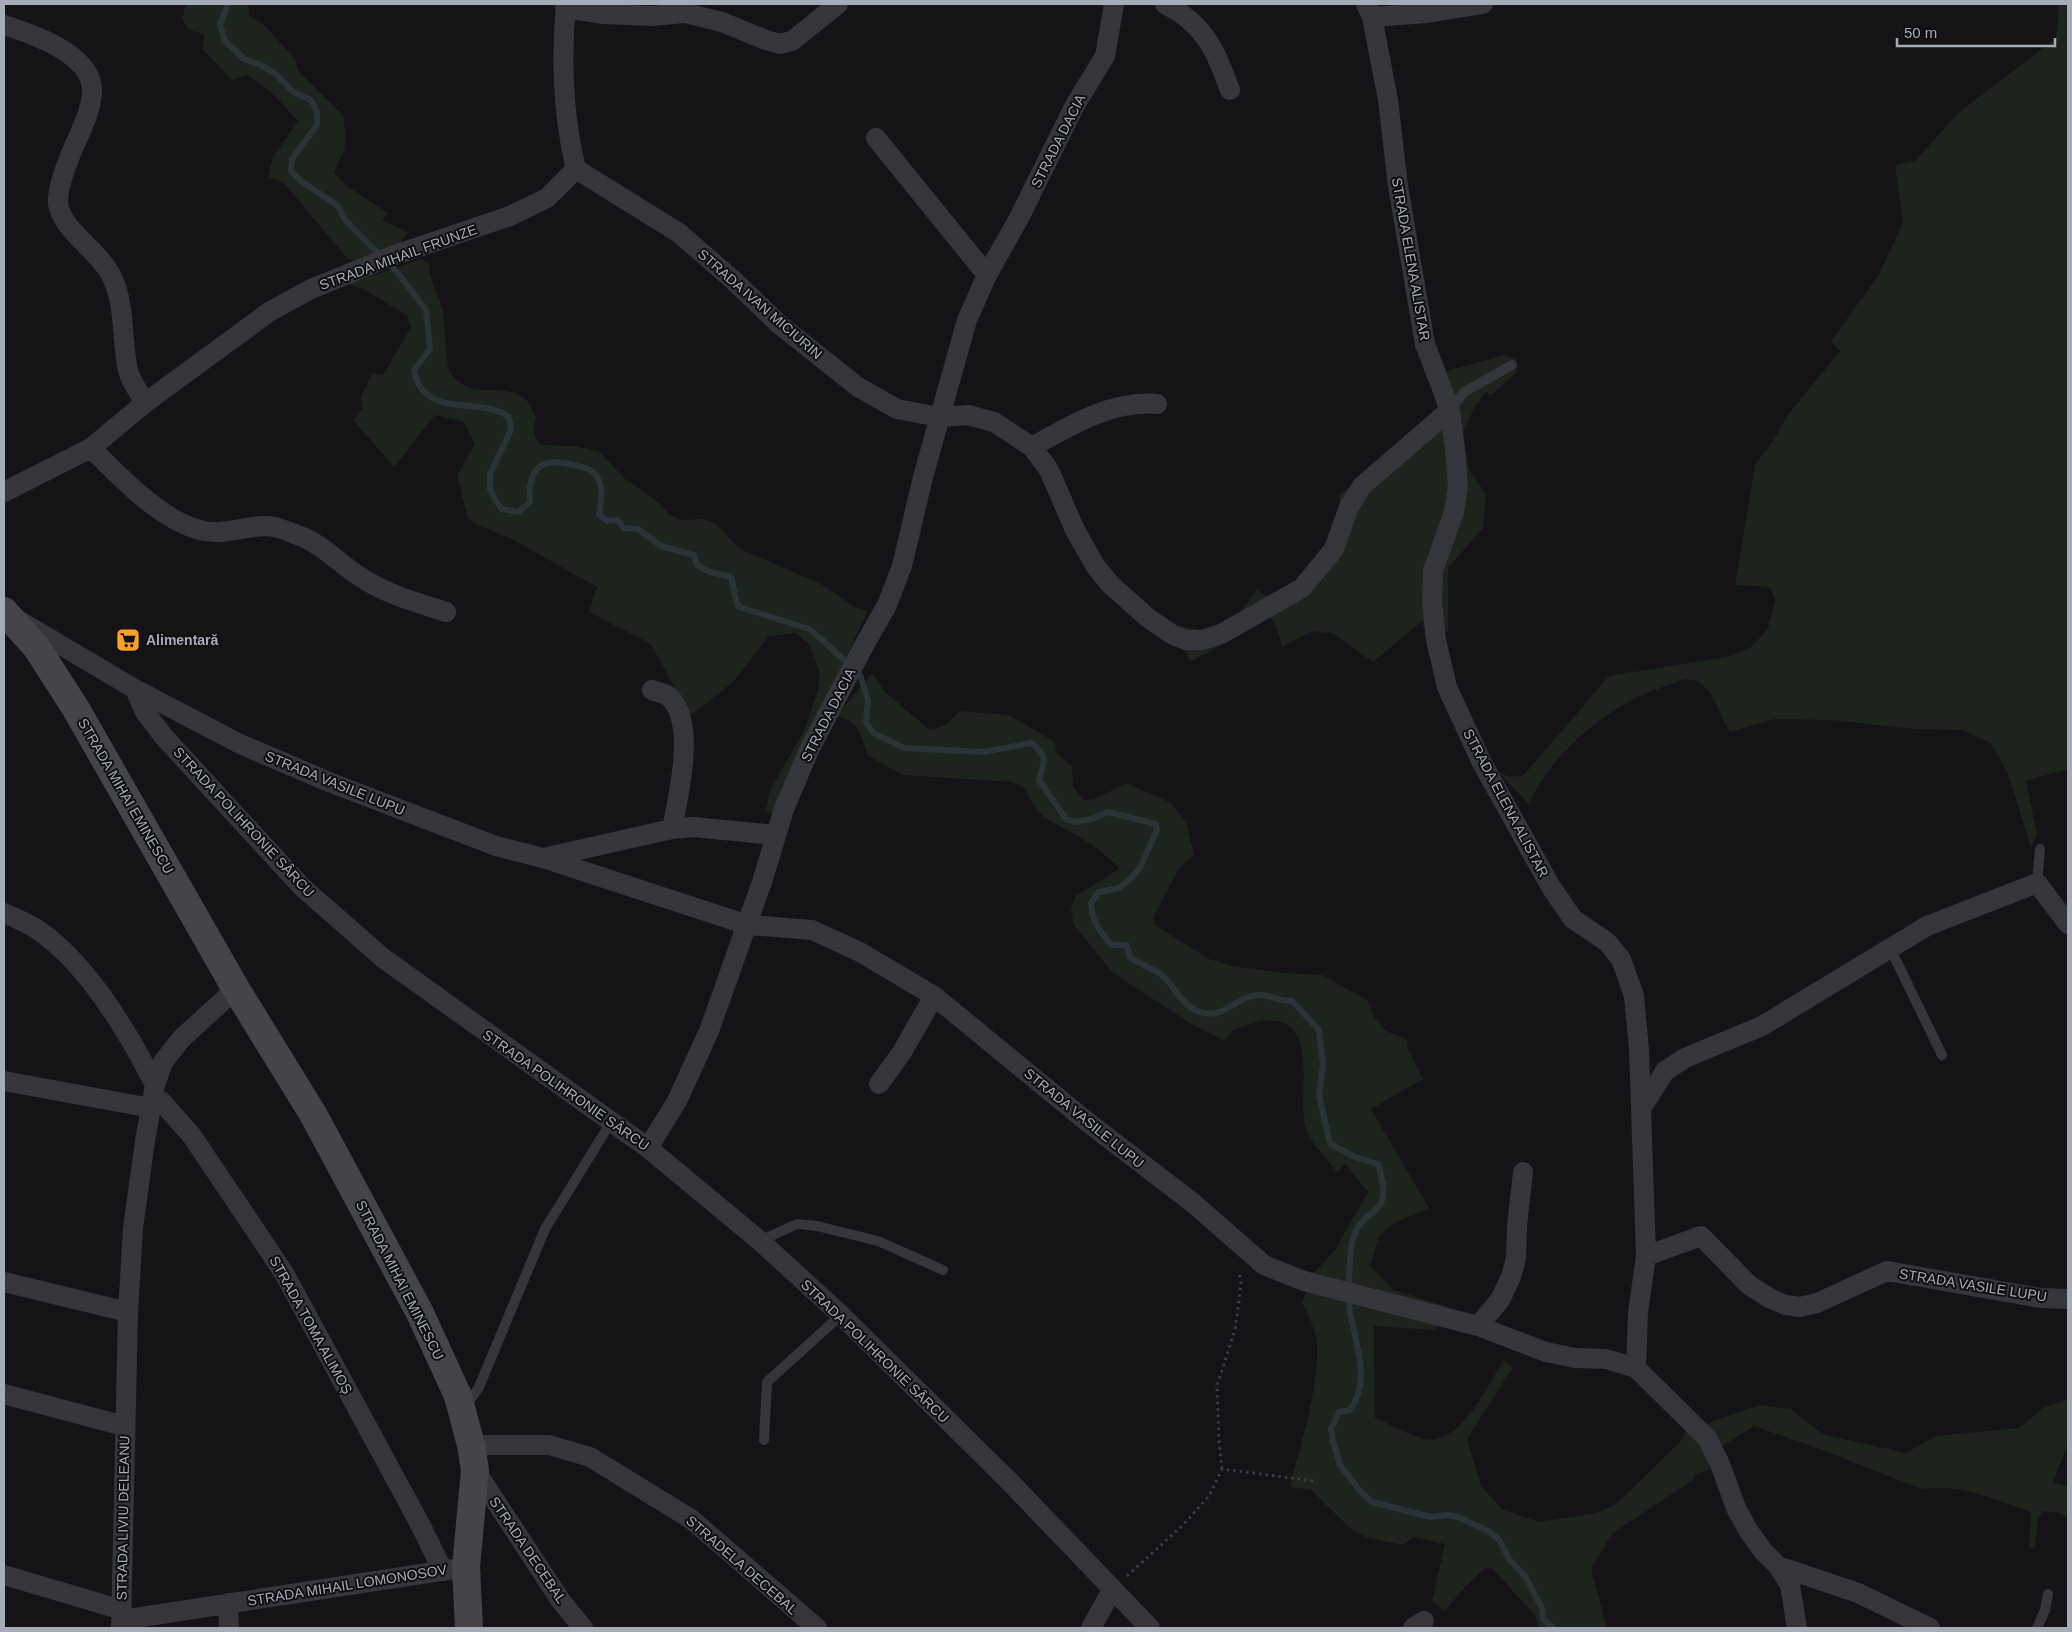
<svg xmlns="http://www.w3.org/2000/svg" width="2072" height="1632" viewBox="0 0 2072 1632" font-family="Arial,sans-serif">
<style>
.green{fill:#1c241c}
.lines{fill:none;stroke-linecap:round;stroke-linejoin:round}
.stream{stroke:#29343a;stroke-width:6}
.path{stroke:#3b3d42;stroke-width:3;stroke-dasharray:2.5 4;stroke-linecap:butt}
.service{stroke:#35363b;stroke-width:10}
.minor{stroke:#35363b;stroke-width:20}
.secondary{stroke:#43454b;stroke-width:28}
.labels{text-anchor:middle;stroke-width:4;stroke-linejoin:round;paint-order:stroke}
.street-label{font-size:14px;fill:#a5acb7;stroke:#0f0f11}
.poi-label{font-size:14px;font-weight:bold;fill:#a5acb7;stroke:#0f0f11;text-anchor:start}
</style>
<rect width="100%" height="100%" fill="#141416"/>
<path class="green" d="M186,4h62l1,11 16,11 30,33 3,12 45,44 3,22 -2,14 -10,21 11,13 43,28 -6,7 26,12 -8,11 -48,18 -5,-3 -63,-75 -16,-7 5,-19 25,-36 -24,-26 -26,-20 -16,5 -29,-30 1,-16 -15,-4 -7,-11z
M2059,4h9v765l-42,12 11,53 -6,14 -22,-72 -18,-33 -29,-13 -47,-1 -84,-9 -56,-1 -45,13c-13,-18 -16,-53 -45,-53 -17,7 -37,12 -53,21 -42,23 -84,60 -103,104l-30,-31 12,4 13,-2 85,-99 122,-20 20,-9 17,-18 7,-28 -5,-14 -35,-2 20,-120 19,-26 13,-23 53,-65 -9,-10 47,-65 25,-53 -8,-58 20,-4 42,-47 99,-76z
M422,259l7,5c-1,15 11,32 14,47 1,10 3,55 7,61 19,31 52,8 75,27 5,4 8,13 11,19 -4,13 -3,17 5,27l32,1 26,5 25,27 35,25 11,12 13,5 21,-1 11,4 25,26 81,35 34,23 13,4 -97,204 -5,-5 4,-20 35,-61 13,-39 2,-17 -10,-27 -14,-13 -27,3 -36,46 -43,34 -39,-72 -62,-32 8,-25 -85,-48 -32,-13 -12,-7 -11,-43 18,-32 -11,-22 -29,-7 -41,52 -41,-47 10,-12 -2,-11 11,-24 11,2 28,-48 -4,-12 -42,-25 -17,-6z
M1504,355l11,4 2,13 -25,23 -6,-3 -11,14 -12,26 6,38 17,24 -3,34 -35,40v63l-20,5 -6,-15 -49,41 -39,-28 -22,-3 -30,16 -6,-22 -7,-9 -35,22 -44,24 -5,-12 -22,-11 11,-14 31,6 33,-15 18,-26 15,8 9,-3 48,-44 12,-48 -1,-7 99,-85 -4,-19 -8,-15z
M872,673l14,20 44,37 16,-5 14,-14 49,4 46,27 1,10 16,15 1,19 11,14 10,-1 33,-16 44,20 15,19 8,33 -14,12 -26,49 1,9 54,34 23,7 51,7 39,2 45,25 8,18 11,13 22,9 -1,7 16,32 -52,30 58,99 -36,16 -14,12 -9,30 24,24 51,16 -10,24 -61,-4 1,92c16,7 33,17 50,21 34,8 65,-56 78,-79l10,7 -46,72 14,47 22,24 36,12 57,-9 19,-8 64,-62 9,-14 19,23 3,17 -15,5 -2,6 -80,53 -22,35 16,60h-69l-2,-11 -43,-48 -8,-1 -24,23 -16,21 -13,-11 13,-57 -32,-7 -10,8 -35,-7 -16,-8 -41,-40 -21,-3c11,-46 28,-93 27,-141 -1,-16 -8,-30 -15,-44l12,-29 21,-23 33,-58 -23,-28 -8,8c-9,-12 -24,-26 -30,-40 -13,-32 18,-119 -45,-111 -9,2 -20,6 -29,9l-8,11 -32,-16 -80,-52 -39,-48 -3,-15 5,-14 43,-27 -3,-5 -26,-21 -45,-25 -11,-12 -10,-18 -11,-6 -110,-7 -36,-20c-4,-18 -11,-38 -31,-38z
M2068,1399v44l-15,40 15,3v32l-7,-5 -18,-2 -5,7 -3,29 -6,1 2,-36c-35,-12 -72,-29 -109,-23l-113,-44 -55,-19 -34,21 -15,-23 54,-19 32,4 31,25 84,19 30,-17 83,-8 24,-20z"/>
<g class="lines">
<path class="stream" d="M228,4l-8,21 5,16 19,18 17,6 15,9 17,18 18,8 6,12v13l-25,34 -1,12 10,10 37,25 7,14 53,53 28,37 4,39 -16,21c10,51 63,25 95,47l2,13 -21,44v15l6,12 6,8 16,3 12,-10c-3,-32 10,-46 43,-37 6,1 16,3 21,8 11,11 7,29 5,42l8,6 10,-1 7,8 14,1 23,17 33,9 3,10 13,7 21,5c4,11 2,20 8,30l70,22 19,16 32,30 8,25 -2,22 7,11 31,15 80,4 47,-9c19,15 12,18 8,37l27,39 9,3 17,-3 16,-7 48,12 1,6 -17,38 -10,11 -11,9 -20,4 -8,11c1,19 8,28 21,42h15l3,13c10,6 25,11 33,18 11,10 18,27 32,34 30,14 39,-16 67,-15 10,1 17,6 30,6l27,29 4,34 -4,31 11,49 25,13 23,7c18,58 -14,37 -25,75 -4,13 -5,59 -3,72 5,33 22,69 0,99l-11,2 -8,17 2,12 7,24 20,26 12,11 59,15 17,-2 10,2 32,15 10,9 9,18 16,17 17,32 1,11 10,9"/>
<path class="path" d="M1222,1469l-3,-28 -2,-55 18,-56 6,-46 -2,-13
M1127,1576l56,-51 26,-29 13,-27 92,12"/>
<path class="service" d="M1450,410l14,-18 48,-27
M2037,883l3,-34
M1891,950l51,105
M760,1241l37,-17 20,2 61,15 65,29
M465,1408l14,-21 66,-158 66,-107
M764,1440l3,-58 74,-67
M2037,1628l8,-18 3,-16"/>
<path class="minor" d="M1165,4c40,20 50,46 65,86
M1366,4l6,13 16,83 10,86 27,158 25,66 5,40 3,36 -4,26 -21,59 -1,30 4,39 11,47 35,76 69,124 22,32 34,23 14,17 13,37 5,53 7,207 -8,57 -2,55 71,70 13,26 16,44 12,22 15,21 15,15 12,19 7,43
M565,8l39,6 47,2 34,-3 37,9 44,18 14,4 12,-3 46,-37
M1372,17l55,-4 56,-9
M4,25c28,9 85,28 88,63 1,22 -14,48 -22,68 -5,13 -13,33 -12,48 4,27 42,47 54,73 14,30 9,61 16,93 2,11 12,23 17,33
M876,138l111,137
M576,169l103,64 53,46 48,46 78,62 39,22 42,8 29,-2 26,7 38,25 17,23 26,60 21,37 15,18 37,33 25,17 13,5h16l19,-6 81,-46 32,-39 15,-42 13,-21 88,-76
M1032,447c39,-22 80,-47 125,-43
M91,448c29,29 79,83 123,84 19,1 41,-9 60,-5 10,2 20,7 29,10 21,9 37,27 56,39 26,18 57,26 87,36
M4,492l87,-44 54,-45 124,-91 42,-23 81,-33 118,-40 37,-18 29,-29c-13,-53 -15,-110 -10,-165
M20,621l115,68 105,55 89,38 167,64 47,12 205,67 64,5 48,22 74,44 151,124 108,83 71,62 40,16 174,45 68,26 29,6 31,1 30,9
M135,689l10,23 19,25 138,150 81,71 265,190 112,93 81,74 168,166 141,147
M652,690c4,2 11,3 15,5 31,24 11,102 5,134
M543,858l129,-29 21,-2 83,8
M4,913c11,5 24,10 34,17 50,34 90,102 117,155
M4,1081l147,27
M879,1084l23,-32 32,-56
M153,1096l8,5 31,35 92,137 137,253 22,45
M1641,1109l24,-38 20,-13 77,-32 165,-100 110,-43 31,41
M648,1148l29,-47 32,-70 53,-149 22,-73 25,-59 52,-99 26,-46 15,-39 21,-89 44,-157 20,-45 32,-57 56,-113 30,-49 9,-52
M1646,1256l55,-20 48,49 22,14 15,6 14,2 17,-4 70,-32 153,27 28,1
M4,1282l124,30
M1478,1326l22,-26 11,-23 5,-19 1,-32 6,-54
M4,1394l120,32
M471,1445h78l41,12 101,62 126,109
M475,1470l86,131 22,27
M1778,1566l80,27 72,35
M4,1575l118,35
M228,1603l1,25
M122,1620l332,-51
M121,1628l7,-316 5,-84 12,-87 10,-56 8,-23 19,-24 54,-49
M1091,1628l21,-38
M1413,1628l11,-7"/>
<path class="secondary" d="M4,611l33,37 39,61 160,280 77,125 107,199 38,83 13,49 4,25 -9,97 3,61"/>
</g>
<defs>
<g id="supermarket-square" transform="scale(1.25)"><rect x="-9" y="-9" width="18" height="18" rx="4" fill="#fb9f27" stroke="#0f0f11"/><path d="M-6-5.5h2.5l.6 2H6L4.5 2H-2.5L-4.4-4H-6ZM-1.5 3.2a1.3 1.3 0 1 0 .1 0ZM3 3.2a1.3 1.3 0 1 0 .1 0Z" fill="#111"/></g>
</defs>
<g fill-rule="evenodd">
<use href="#supermarket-square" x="128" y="640"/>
</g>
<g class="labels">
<g class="street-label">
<text transform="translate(1058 141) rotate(-63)" y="5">STRADA DACIA</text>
<text transform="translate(398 257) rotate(-20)" y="5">STRADA MIHAIL FRUNZE</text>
<text transform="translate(1411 259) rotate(80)" y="5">STRADA ELENA ALISTAR</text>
<text transform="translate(760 304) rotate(41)" y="5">STRADA IVAN MICIURIN</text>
<text transform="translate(828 715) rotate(-63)" y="5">STRADA DACIA</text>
<text transform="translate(335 783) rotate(22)" y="5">STRADA VASILE LUPU</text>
<text transform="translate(126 796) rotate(60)" y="5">STRADA MIHAI EMINESCU</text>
<text transform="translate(1506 803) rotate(62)" y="5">STRADA ELENA ALISTAR</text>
<text transform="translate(244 822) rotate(47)" y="5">STRADA POLIHRONIE SÂRCU</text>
<text transform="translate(566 1090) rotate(35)" y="5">STRADA POLIHRONIE SÂRCU</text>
<text transform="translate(1084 1118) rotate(39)" y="5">STRADA VASILE LUPU</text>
<text transform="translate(400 1280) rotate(63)" y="5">STRADA MIHAI EMINESCU</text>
<text transform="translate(1973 1285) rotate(9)" y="5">STRADA VASILE LUPU</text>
<text transform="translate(311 1325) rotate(61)" y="5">STRADA TOMA ALIMOȘ</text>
<text transform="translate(875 1351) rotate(44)" y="5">STRADA POLIHRONIE SÂRCU</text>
<text transform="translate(123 1518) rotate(-89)" y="5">STRADA LIVIU DELEANU</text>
<text transform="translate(528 1550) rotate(56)" y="5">STRADA DECEBAL</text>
<text transform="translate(742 1565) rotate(41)" y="5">STRADELA DECEBAL</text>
<text transform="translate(347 1585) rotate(-9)" y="5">STRADA MIHAIL LOMONOSOV</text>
</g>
<g class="poi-label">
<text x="146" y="645">Alimentară</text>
</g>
</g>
<rect width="2072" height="1632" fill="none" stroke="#a5acb7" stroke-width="10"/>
<path d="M1897 38v8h158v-8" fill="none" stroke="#a5acb7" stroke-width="2.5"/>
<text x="1904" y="38" font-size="15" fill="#a5acb7" stroke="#0f0f11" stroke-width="4" paint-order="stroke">50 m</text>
</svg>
